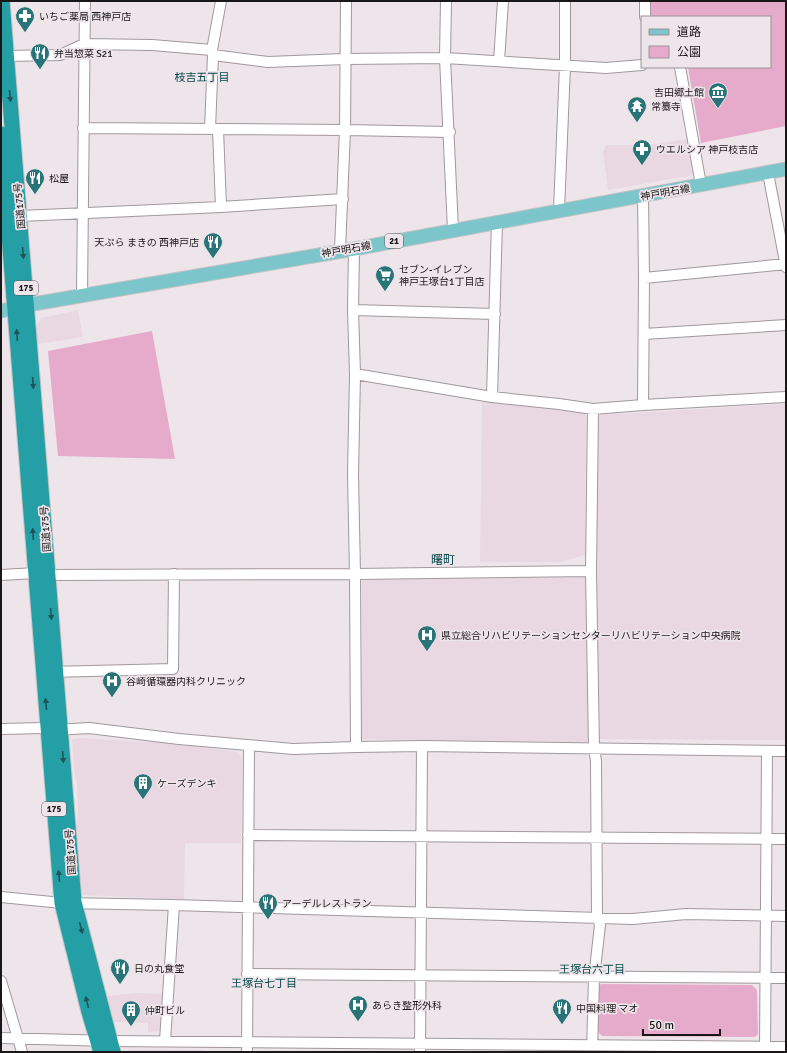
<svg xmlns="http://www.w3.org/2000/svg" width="787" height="1053" viewBox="0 0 787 1053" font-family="Signika,'Noto Sans JP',sans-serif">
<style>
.built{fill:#e9d8e1}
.green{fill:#e6abcb}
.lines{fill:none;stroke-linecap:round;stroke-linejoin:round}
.minor-casing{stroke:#a0989c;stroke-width:12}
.major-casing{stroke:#c3c3c3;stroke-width:15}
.highway-casing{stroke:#c3c3c3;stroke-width:17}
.minor{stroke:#fff;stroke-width:10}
.major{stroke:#7cc5ca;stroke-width:13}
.highway{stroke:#249fa6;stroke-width:15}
.oneway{fill:#1e5458}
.labels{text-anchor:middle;stroke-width:3.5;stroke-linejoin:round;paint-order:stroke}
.shield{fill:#eee5ea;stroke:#5a5557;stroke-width:1}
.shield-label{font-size:9px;font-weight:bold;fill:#1a1718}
.poi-label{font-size:10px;fill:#1a1718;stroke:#eee5ea;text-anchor:start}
.street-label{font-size:10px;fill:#1a1718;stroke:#eee5ea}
.neighbourhood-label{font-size:11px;fill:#05484b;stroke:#eee5ea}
.quarter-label{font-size:12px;fill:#05484b;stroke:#eee5ea}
</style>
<rect width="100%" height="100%" fill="#eee5ea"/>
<path class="built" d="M687,139l7,36 -86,15 -5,-38 3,-7h43z
M78,310l5,27 -46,7 -1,-17 5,-9z
M482,401l102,8 2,5 -1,141 -25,7h-80z
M786,404v336l-186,-1 -2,-79 -2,-239 5,-6z
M585,577l3,165 -228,-3 2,-62v-97z
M80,738l99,6 59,8 4,6 -1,85h-56l-1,56 -104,-4 -4,-69 2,-13 -1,-31 -3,-11 -2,-32z
M136,993l29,1 -3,37 -14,1v-9l-34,-1 -7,-26z
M129,1049l75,1v2h-77z"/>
<path class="green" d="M649,1h137v125l-85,17 -13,-76h82v-50h-121z
M152,331l23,128 -117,-3 -10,-105z
M601,984l151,1 5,5 1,44 -3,3 -153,-1 -4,-4 -1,-45z"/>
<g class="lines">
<g class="minor-casing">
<path id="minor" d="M446,1l-1,57 8,172
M645,17v-16
M212,50l9,-49
M2,55l4,1 54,-1 24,-11 68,1 60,5 1,5 55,7 77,-3 100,-1 161,10 36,-3
M499,61l4,-60
M680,67l21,118
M83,128l262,2 105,2
M210,129l3,-74
M218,129l3,78
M768,173l18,94
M559,210l6,-144v-65
M20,216l201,-9 122,-8
M354,249l-1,61 2,64 -2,100 2,100 1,173
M340,250l5,-120 1,-129
M644,278l142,-14
M82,295l3,-294
M353,310l142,4
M644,334l142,-9
M355,374l137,23 67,7 34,5 50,-4 143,-8
M492,397l5,-175
M643,405l1,-127 -1,-82
M1,575l35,-2 12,2 307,-1 236,-3
M49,672l124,-3 1,-95
M1,729l41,-1
M55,730l34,-2 90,11 114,10 63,-2 66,-1 364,5
M248,835l538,4
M1,897l61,6 112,2 459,14 53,-5 100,2
M247,974l539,4
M1,981l21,71
M1,1038l109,3 676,6
M165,1041l9,-136
M247,1052l2,-307
M420,1052l2,-306
M592,1052l2,-74 6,-53 -3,-8 -1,-156 -2,-13 -3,-177 2,-162
M765,1052l2,-301"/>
</g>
<g class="major-casing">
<path id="major" d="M1,311l26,-6 327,-56 432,-80"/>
</g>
<g class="highway-casing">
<path id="highway" d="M2,1l72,901 39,150
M1,134l61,769 27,109 12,40"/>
</g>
<use href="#minor" class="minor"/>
<use href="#major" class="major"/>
<use href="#highway" class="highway"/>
</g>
<defs><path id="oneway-solid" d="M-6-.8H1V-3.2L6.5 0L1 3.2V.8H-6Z"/></defs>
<g class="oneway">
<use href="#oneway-solid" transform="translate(10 96) rotate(85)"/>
<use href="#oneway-solid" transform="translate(23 253) rotate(85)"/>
<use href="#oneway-solid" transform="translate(17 335) rotate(-94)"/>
<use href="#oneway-solid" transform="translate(33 383) rotate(86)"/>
<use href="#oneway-solid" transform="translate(33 534) rotate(-94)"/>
<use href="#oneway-solid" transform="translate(51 614) rotate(85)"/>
<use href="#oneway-solid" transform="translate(46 704) rotate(-95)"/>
<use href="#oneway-solid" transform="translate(63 757) rotate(86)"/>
<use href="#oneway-solid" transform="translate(59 876) rotate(-95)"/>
<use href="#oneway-solid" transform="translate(81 928) rotate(75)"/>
<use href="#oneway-solid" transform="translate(87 1002) rotate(-104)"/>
</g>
<defs>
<g id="pharmacy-pin" transform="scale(1)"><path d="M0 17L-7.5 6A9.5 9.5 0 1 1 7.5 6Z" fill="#297478" stroke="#eee5ea"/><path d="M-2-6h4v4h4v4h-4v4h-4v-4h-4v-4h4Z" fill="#fff"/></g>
<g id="restaurant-pin" transform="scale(1)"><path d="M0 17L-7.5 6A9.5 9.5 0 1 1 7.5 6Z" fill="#297478" stroke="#eee5ea"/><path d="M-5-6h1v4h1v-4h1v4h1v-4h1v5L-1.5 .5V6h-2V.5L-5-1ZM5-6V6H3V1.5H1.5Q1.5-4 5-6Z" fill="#fff"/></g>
<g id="museum-pin" transform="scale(1)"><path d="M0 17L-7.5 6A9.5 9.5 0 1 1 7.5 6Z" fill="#297478" stroke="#eee5ea"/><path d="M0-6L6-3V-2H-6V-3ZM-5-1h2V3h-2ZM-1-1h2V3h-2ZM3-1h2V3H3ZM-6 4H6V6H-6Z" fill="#fff"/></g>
<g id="temple-pin" transform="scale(1)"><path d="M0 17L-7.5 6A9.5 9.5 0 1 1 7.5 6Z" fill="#297478" stroke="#eee5ea"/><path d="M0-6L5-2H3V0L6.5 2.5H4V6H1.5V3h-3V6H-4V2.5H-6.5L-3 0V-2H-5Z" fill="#fff"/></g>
<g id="supermarket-pin" transform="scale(1)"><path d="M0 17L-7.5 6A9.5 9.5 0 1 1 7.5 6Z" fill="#297478" stroke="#eee5ea"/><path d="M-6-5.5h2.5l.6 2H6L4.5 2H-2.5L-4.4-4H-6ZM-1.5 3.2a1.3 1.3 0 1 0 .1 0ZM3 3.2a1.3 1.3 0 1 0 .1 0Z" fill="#fff"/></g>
<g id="hospital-pin" transform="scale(1)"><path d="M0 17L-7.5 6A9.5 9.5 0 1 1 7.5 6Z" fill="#297478" stroke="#eee5ea"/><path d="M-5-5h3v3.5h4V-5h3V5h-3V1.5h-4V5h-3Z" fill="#fff"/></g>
<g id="building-pin" transform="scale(1)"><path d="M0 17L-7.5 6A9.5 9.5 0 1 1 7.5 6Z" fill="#297478" stroke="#eee5ea"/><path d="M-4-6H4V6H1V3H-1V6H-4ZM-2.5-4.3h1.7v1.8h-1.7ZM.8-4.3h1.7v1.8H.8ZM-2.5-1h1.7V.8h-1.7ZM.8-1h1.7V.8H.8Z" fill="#fff"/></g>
</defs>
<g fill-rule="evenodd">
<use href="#pharmacy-pin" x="25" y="16"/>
<use href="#restaurant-pin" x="40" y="53"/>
<use href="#museum-pin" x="718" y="92"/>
<use href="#temple-pin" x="637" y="106"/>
<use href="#pharmacy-pin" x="642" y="149"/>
<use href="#restaurant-pin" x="35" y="178"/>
<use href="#restaurant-pin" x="213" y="242"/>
<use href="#supermarket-pin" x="385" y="275"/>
<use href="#hospital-pin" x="427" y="635"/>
<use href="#hospital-pin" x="112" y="681"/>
<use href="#building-pin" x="143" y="783"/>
<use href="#restaurant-pin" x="268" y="903"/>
<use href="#restaurant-pin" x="120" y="968"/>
<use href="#hospital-pin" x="358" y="1005"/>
<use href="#restaurant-pin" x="562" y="1008"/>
<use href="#building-pin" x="131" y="1010"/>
</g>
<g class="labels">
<g class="shield">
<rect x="385" y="234" width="18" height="14" rx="3"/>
<rect x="14" y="281" width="24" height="14" rx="3"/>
<rect x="42" y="802" width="24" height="14" rx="3"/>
</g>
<g class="shield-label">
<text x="394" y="244">21</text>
<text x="26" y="291">175</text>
<text x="54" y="812">175</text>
</g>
<g class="poi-label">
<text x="39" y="20">いちご薬局 西神戸店</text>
<text x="54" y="57">弁当惣菜 S21</text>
<text x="704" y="96" text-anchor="end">吉田郷土館</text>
<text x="651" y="110">常纂寺</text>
<text x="656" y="153">ウエルシア 神戸枝吉店</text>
<text x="49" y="182">松屋</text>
<text x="199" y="246" text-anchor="end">天ぷら まきの 西神戸店</text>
<text x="399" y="273">セブン-イレブン<tspan x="399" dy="12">神戸王塚台1丁目店</tspan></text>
<text x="441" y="639">県立総合リハビリテーションセンターリハビリテーション中央病院</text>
<text x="126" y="685">谷崎循環器内科クリニック</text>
<text x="157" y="787">ケーズデンキ</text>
<text x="282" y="907">アーデルレストラン</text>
<text x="134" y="972">日の丸食堂</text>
<text x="372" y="1009">あらき整形外科</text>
<text x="576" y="1012">中国料理 マオ</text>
<text x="145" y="1014">仲町ビル</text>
</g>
<g class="street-label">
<text transform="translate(665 192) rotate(-10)" y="4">神戸明石線</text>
<text transform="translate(19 206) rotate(-95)" y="4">国道175号</text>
<text transform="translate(346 249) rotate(-10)" y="4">神戸明石線</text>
<text transform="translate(45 529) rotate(-94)" y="4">国道175号</text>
<text transform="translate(70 852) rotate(-94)" y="4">国道175号</text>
</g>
<g class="neighbourhood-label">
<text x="202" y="81">枝吉五丁目</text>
<text x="592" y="973">王塚台六丁目</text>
<text x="264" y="987">王塚台七丁目</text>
</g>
<g class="quarter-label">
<text x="443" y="564">曙町</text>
</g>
</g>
<rect width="787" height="1053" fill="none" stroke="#1a1718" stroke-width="4"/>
<rect x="641" y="16" width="130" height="52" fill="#eee5ea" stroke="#999396"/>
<rect x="649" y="29" width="20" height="6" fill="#7cc5ca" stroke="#999396"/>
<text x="677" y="36" font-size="12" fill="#1a1718">道路</text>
<rect x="649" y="46" width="20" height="12" fill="#e6abcb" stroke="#999396"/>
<text x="677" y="56" font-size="12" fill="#1a1718">公園</text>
<path d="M643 1029v6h77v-6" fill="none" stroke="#1a1718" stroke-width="2"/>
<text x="649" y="1029" font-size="12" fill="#1a1718" stroke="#eee5ea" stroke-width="3" paint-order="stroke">50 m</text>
</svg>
